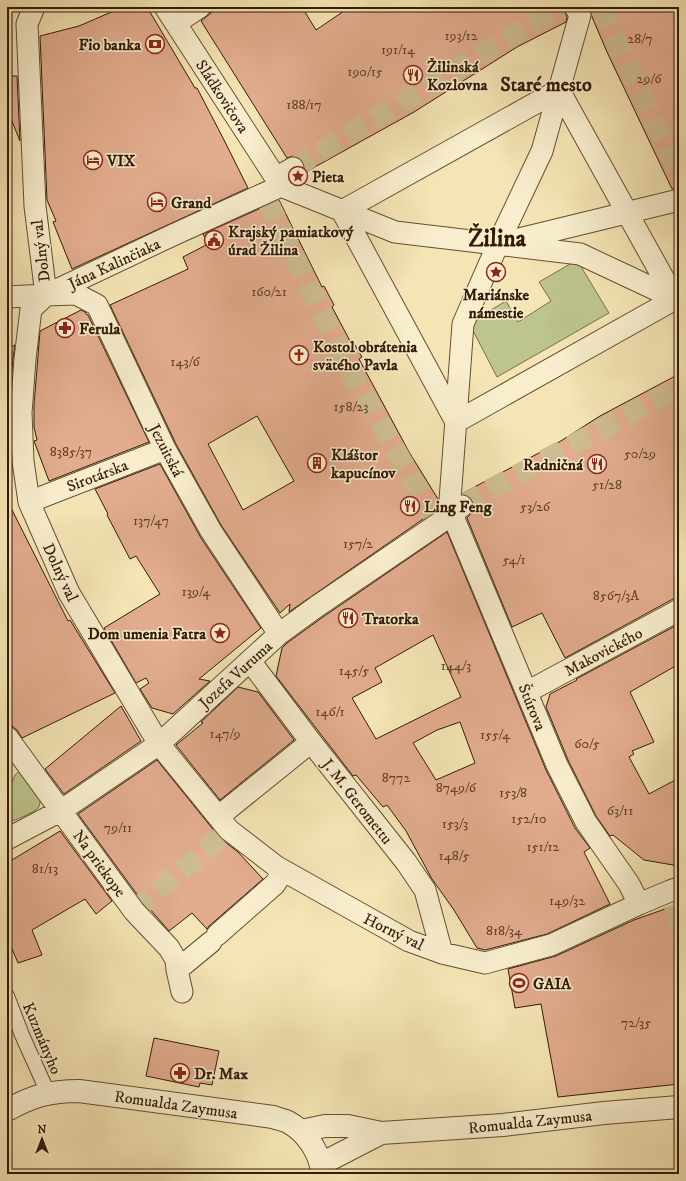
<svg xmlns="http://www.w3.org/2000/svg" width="686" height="1181" viewBox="0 0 686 1181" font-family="'IM FELL DW Pica',serif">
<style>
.green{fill:#bdc48c;stroke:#78704a}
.building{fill:#e2ac8e;stroke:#331b07;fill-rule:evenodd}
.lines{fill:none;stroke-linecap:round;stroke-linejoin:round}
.pedestrian-tunnel{stroke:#cebd91;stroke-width:21;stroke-dasharray:21 10;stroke-linecap:butt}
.service-casing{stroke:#644e32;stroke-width:16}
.pedestrian-casing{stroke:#644e32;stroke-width:23}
.minor-casing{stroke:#644e32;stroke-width:24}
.service{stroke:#f8eece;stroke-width:14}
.pedestrian{stroke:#f8eece;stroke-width:21}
.minor{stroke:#f8eece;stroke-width:22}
.labels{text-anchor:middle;stroke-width:3;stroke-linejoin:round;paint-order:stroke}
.number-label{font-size:14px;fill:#5f3f29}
.poi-label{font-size:16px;font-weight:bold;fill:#331b07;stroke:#f8eece;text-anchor:start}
.street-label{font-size:16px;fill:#331b07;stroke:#f8eece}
.district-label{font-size:20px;font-weight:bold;fill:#331b07;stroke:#f8eece}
.town-label{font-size:24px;font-weight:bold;fill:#331b07;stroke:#f8eece}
</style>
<rect width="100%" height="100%" fill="#f5e5b4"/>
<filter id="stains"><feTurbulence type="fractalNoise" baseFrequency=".005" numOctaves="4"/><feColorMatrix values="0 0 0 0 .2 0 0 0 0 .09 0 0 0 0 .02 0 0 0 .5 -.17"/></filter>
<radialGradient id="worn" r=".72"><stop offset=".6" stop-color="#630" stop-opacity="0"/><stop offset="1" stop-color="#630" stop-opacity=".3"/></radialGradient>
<path class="green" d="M577,260l32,53 -112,64 -28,-54 37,-22 12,21 33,-21 -12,-19z
M18,772l4,1 18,26c0,3 0,7 -2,9 -6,6 -23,12 -31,15v-41l4,2 4,-9z"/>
<path class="building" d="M123,7h24l48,81h2l27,52 24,48 -176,81 -19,-47 3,-1 -9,-21 -7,-164 39,-10z
M212,7h90l14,23 34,-23h213l4,10 -1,5 -49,25 -103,65 -110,61 1,-5 -1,-6 -5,-4 -6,-2 -6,2 -86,-137 10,-8z
M589,7h90v181l-7,1 -65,-137 -15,-35v-4z
M7,76h10l3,65 -13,-32z
M279,200l43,87 2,-1 10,19 -2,2 18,34 2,-1 10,17 -3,2 50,93 29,47 1,9 -150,104 1,-8 -10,9 -59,-88 -45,-81 -66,-139 78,-36 -5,-12 25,-13 -5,-10zM257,416l37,65 -51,29 -35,-66z
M81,310l4,2 2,3h1l61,127 -100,39 -15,-40 3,-1 -3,-13v-22l6,-74z
M15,345l-2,13 -2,22 -4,-11v-20z
M679,374v224l-6,1 -108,59 -23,-45 -30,14 -45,-109 6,-7 1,-7 -3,-5 -4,-4 -5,-1 1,-1 93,-49 44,-28z
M160,464l41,74 60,90 -62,51 11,2 -37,33 -21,-6 -12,-19 9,-6 -3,-5 -10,5 -32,-55 56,-34 -24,-38 -6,3 -23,-44 1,-1 -13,-25z
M7,500l61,121 2,-1 45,73 -93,45 -5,-8 -5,-4 -5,-9z
M447,532l99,238 29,58 15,20 -6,4 26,52 -63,30 -62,16 -8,-2 -23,-38 -22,-31 -26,-48 -19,-26 -4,2 -27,-32 -3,1 -77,-100 6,-28 5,-5 36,-26zM433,635l28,62 -85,42 -24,-41 30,-16 -7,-14zM460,722l15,41 -39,17 -23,-37 24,-13z
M679,624v40l-49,28 24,50 -22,9 2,3 -5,3 20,37 30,-16v88l-35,-6 -31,-25 -3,1 -14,-20 -28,-56 -22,-53 4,-13 27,-14 -1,-1z
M238,687l20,5 36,48 -74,60 -44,-55 27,-22 -2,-1z
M121,706l20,35 -77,53 -19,-25z
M157,760l63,78 18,14 25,27 -54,47 -2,3 -15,-16 -23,18 -33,-38 -58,-79z
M60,831l52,70 -16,13 -11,-15 -53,31 10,25 -24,8 -11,-26v-74z
M679,904v180l-121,13 -17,-93 -26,4 -7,-39 48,-13 78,-36z
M154,1038l65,13 -7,34 -12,-2 -1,4 -53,-11z"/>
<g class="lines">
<path class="pedestrian-tunnel" d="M600,7l79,167
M293,168l267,-161
M267,200l84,172 81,142
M462,505l217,-118
M674,905l5,19
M134,911l95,-81"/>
<g class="service-casing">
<path id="service" d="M7,996l15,39 26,58"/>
</g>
<g class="pedestrian-casing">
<path id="pedestrian" d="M34,7l-7,17 8,182 11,89
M165,7l116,179
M575,7l5,8 -38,136 -44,93 -35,80 -13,176 2,14 105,251 29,57 43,62 10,20
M176,23l24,-16
M559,90l116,209 -219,123 -114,-211z
M276,178l17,-10
M281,186l114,46 185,22 98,46
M511,241l168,-41
M46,295l-15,14 -6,50 -4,54 2,48 6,41 40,91 90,151 70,86 48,37 132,74 33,12 43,10 66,-18 88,-41 31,-13 9,-3
M46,295l30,-1 21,11 68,144 46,82 68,103
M7,297l39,-2 127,-60 108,-49
M29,502l136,-53
M250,661l61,81 95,120 19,28 17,63
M527,692l152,-82
M7,737l127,174 35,37 7,12 1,10 5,22
M218,817l93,-75
M7,839l55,-29 97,-66 120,-110 37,-27 122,-83 24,-18
M217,935l58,-51 8,-13
M177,970l34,-28"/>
</g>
<g class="minor-casing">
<path id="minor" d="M7,1110c26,-14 42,-19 72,-19l194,26c5,2 11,3 15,5 19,10 33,32 34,52
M301,1131l24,-5h23l33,7 122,-8 101,-12 75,-6
M321,1164l60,-31"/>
</g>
<use href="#service" class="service"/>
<use href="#pedestrian" class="pedestrian"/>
<use href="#minor" class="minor"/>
</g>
<defs>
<g id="bank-ring" transform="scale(1)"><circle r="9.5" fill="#f8eece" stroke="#8f2418" stroke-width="1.5"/><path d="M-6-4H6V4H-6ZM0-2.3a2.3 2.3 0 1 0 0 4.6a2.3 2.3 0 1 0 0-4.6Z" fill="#8f2418"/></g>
<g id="restaurant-ring" transform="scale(1)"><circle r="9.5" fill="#f8eece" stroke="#8f2418" stroke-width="1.5"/><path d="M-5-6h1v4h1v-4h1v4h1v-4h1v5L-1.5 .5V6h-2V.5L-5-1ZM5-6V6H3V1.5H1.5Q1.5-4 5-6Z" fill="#8f2418"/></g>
<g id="hotel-ring" transform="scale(1)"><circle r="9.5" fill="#f8eece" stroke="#8f2418" stroke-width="1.5"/><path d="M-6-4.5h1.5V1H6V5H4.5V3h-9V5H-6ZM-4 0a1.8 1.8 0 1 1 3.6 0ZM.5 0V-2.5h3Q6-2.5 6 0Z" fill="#8f2418"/></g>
<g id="sight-ring" transform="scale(1)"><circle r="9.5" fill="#f8eece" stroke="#8f2418" stroke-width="1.5"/><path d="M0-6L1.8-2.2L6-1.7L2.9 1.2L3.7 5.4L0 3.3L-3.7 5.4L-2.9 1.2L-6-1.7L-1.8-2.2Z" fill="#8f2418"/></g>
<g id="civic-ring" transform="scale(1)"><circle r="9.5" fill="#f8eece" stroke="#8f2418" stroke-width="1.5"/><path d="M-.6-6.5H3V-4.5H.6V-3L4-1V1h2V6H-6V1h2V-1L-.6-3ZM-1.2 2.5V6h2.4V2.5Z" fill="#8f2418"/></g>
<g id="pharmacy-ring" transform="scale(1)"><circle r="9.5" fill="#f8eece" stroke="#8f2418" stroke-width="1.5"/><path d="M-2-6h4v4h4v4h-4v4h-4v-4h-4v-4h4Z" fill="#8f2418"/></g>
<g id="church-ring" transform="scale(1)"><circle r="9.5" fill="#f8eece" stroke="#8f2418" stroke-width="1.5"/><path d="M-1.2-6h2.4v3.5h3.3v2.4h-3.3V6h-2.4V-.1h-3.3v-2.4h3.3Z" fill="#8f2418"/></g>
<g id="building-ring" transform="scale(1)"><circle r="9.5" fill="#f8eece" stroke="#8f2418" stroke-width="1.5"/><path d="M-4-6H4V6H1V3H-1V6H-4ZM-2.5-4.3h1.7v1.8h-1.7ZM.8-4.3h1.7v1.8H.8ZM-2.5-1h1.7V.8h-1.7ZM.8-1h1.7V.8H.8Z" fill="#8f2418"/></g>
<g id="stadium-ring" transform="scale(1)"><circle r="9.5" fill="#f8eece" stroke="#8f2418" stroke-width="1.5"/><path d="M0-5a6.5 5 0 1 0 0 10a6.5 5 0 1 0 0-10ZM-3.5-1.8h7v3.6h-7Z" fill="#8f2418"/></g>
</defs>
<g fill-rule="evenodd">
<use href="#bank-ring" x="155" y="44"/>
<use href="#restaurant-ring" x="413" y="75"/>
<use href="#hotel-ring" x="93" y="160"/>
<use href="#sight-ring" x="298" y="176"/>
<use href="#hotel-ring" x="157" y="202"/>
<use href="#civic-ring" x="214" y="240"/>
<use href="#sight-ring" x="496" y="272"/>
<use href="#pharmacy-ring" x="65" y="328"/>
<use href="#church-ring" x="299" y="355"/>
<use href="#building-ring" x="317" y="463"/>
<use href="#restaurant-ring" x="597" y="464"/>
<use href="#restaurant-ring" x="410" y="506"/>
<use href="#restaurant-ring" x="348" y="618"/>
<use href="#sight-ring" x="220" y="633"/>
<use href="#stadium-ring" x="519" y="983"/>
<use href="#pharmacy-ring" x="180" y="1073"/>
</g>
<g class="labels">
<g class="number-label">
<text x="461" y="40">193/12</text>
<text x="640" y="43">28/7</text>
<text x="398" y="54">191/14</text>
<text x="365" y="76">190/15</text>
<text x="649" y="83">29/6</text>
<text x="304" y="109">188/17</text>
<text x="269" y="296">160/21</text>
<text x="185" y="366">143/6</text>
<text x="351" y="411">158/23</text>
<text x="71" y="456">8385/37</text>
<text x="640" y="458">50/29</text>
<text x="607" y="489">51/28</text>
<text x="535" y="511">53/26</text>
<text x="151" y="525">137/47</text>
<text x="358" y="548">157/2</text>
<text x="514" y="564">54/1</text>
<text x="196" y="596">139/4</text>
<text x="616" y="600">8567/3A</text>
<text x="456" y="670">144/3</text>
<text x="354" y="675">145/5</text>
<text x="330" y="716">146/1</text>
<text x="225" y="738">147/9</text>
<text x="495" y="739">155/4</text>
<text x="587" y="748">60/5</text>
<text x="396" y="782">8772</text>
<text x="456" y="792">8749/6</text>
<text x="513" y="797">153/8</text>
<text x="620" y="815">63/11</text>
<text x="529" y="823">152/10</text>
<text x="455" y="828">153/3</text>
<text x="118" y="832">79/11</text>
<text x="543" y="851">151/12</text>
<text x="454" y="860">148/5</text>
<text x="45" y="873">81/13</text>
<text x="567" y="905">149/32</text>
<text x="504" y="935">818/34</text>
<text x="636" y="1027">72/35</text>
</g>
<g class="poi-label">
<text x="141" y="50" text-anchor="end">Fio banka</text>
<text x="427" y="72">Žilinská<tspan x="427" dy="18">Kozlovna</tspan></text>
<text x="107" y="166">VIX</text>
<text x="312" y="182">Pieta</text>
<text x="171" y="208">Grand</text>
<text x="228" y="237">Krajský pamiatkový<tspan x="228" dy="18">úrad Žilina</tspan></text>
<text x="496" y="300" text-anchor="middle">Mariánske<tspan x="496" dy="18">námestie</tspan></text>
<text x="79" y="334">Ferula</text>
<text x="313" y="352">Kostol obrátenia<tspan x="313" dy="18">svätého Pavla</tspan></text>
<text x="331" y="460">Kláštor<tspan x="331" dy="18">kapucínov</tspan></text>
<text x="583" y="470" text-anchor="end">Radničná</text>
<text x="424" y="512">Ling Feng</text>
<text x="362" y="624">Tratorka</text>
<text x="206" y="639" text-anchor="end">Dom umenia Fatra</text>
<text x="533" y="989">GAIA</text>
<text x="194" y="1079">Dr. Max</text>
</g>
<g class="street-label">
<text transform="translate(223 96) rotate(57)" y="6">Sládkovičova</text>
<text transform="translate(40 251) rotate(-97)" y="6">Dolný val</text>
<text transform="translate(114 263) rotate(-25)" y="6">Jána Kalinčiaka</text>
<text transform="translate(167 450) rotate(63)" y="6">Jezuitská</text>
<text transform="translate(97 475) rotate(-21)" y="6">Sirotárska</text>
<text transform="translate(61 572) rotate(65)" y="6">Dolný val</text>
<text transform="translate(603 651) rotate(-28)" y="6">Makovického</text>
<text transform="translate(235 674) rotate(-42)" y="6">Jozefa Vuruma</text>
<text transform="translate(533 707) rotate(68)" y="6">Štúrova</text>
<text transform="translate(358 801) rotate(52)" y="6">J. M. Geromettu</text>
<text transform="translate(100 863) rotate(54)" y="6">Na priekope</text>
<text transform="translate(394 931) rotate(26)" y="6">Horný val</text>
<text transform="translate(43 1038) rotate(67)" y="6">Kuzmányho</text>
<text transform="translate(176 1104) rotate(8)" y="6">Romualda Zaymusa</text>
<text transform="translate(530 1121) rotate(-6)" y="6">Romualda Zaymusa</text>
</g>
<g class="district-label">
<text x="546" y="91">Staré mesto</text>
</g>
<g class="town-label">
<text x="497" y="246">Žilina</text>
</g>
</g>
<rect width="686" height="1181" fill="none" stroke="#f5e5b4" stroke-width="24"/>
<rect x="8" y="8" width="670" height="1165" fill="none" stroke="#331b07" stroke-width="2"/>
<rect x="12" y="12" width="662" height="1157" fill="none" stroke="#331b07"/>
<g transform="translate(42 1139)" stroke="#f8eece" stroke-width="3" paint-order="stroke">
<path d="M0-3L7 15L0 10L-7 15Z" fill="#331b07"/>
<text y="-6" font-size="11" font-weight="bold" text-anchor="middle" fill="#331b07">N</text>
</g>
<rect width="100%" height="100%" filter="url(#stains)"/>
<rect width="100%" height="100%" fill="url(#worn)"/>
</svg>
